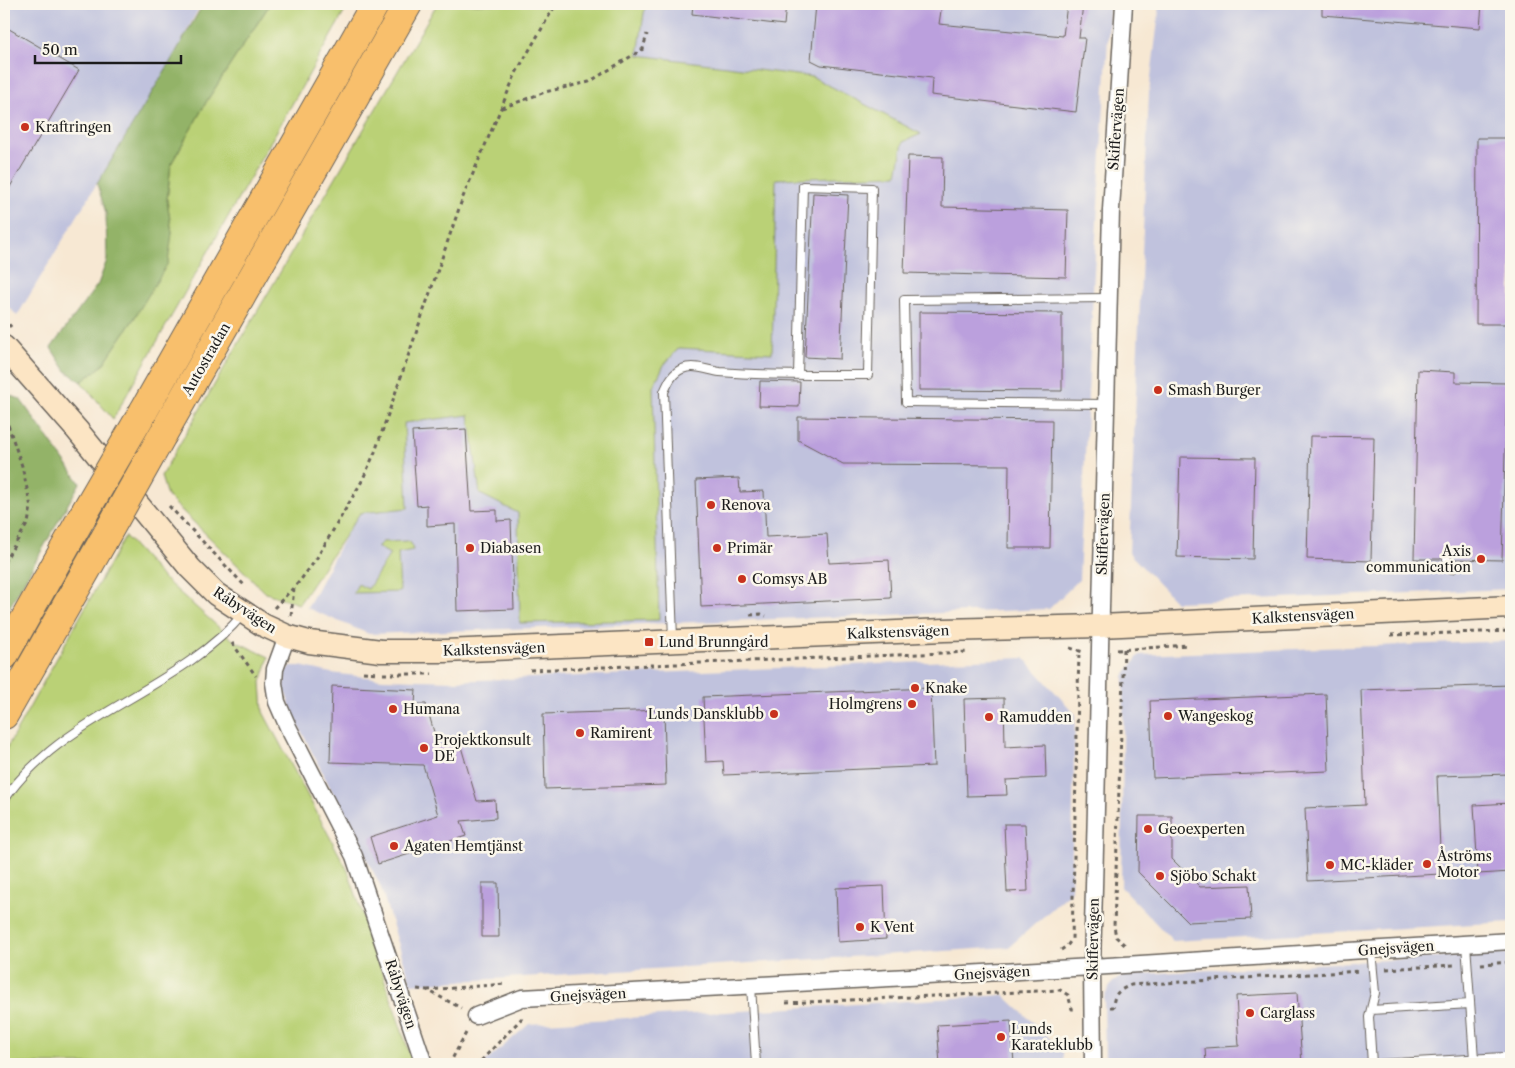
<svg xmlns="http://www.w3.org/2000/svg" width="1515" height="1068" viewBox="0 0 1515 1068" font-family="'Libre Caslon Text',serif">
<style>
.industrial{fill:#c0c2dd}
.green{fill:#bad176;stroke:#6b7649}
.forest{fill:#93b367;stroke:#586842}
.building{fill:#bba0dd}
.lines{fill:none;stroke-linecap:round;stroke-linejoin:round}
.lane-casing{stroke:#69635c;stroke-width:10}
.street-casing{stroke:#69635c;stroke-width:19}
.secondary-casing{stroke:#69635c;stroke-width:25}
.highway-casing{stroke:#69635c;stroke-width:30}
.path{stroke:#69635c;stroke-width:3;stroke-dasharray:4 4;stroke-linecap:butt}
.lane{stroke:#fff;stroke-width:8}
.street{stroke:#fff;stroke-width:16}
.secondary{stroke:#fce5c4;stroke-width:22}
.highway{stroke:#f8bf6c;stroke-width:28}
.highway-bridge-casing{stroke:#69635c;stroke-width:30;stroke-linecap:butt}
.highway-bridge{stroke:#f8bf6c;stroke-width:28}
.poi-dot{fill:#c8321e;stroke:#fbf7ec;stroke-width:2}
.labels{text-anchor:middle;stroke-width:5;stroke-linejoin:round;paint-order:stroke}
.poi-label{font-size:14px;fill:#1c1c1c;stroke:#fbf7ec;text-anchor:start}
.street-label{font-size:14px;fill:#1c1c1c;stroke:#fbf7ec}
</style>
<rect width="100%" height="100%" fill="#fbf7ec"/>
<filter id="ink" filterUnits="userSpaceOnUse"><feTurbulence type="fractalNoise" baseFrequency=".02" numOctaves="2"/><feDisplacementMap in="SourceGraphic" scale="10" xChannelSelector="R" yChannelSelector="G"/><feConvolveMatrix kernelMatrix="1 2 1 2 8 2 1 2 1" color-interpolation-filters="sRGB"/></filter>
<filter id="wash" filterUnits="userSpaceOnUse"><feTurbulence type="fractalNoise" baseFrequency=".0096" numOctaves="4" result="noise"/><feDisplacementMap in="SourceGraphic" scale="20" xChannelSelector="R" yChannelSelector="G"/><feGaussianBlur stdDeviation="1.12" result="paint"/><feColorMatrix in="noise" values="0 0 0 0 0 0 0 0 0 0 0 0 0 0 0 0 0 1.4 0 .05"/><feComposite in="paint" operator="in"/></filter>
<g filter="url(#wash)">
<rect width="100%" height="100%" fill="#f7e8d3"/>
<path class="industrial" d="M4,4h197l-32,60 -152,252 -13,-15z
M602,4h508l-16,267 -15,309 -30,29 -680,25 -62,-26 85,-160z
M1160,4h351v585l-335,13 -47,-49 20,-460z
M1511,641v281l-338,19 -52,-54 3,-211 15,-21z
M1024,658l51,56 -4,178 -62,55 -598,37 -31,-99 -87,-170 -9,-27 1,-17 6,-5h9l31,7 52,6 71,2z
M1511,953v111h-406l-1,-67 8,-14 12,-8z
M1004,995l59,56v13h-580l46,-40z"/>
<path class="green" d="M270,4h79l-236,415 -32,-37 21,-16 33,-49 37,-84 -5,-33 4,-36 37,-65z
M437,4h232v4l-24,-2 -7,49 175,22 108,57 -18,8 -6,33 -121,4 -4,174 -93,-5 -15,17 -11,22 6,233 -139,3 -2,-110 -38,-19 -11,-79 -65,8 4,85 -48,5 -61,91 -33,-11 -99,-97 -6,-20z
M125,536l37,41 71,63 36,17 -8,25 2,30 85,159 65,193h-409v-311z
M408,541l3,2 2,7 -15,3 2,39 -47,1 5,-9 10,5 22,-35 -13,-7 5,-5z"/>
<path class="forest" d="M203,4h67l-62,95 -37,65 -4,36 5,33 -4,30 -33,54 -33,49 -21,16 -15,-11 -15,-23 47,-64 9,-24 -1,-47 -9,-29 72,-120z
M9,395l11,4 60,84 -76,134v-202z"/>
<g id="blocks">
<path class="building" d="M693,4h93l-2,21 -92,-11z
M816,4h126l-3,20 124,12 4,-32h16l-4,34h6l-9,74 -145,-17 1,-17 -111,-13 -10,-5z
M1322,4h160l-2,24 -158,-13z
M4,26l75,44 -75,127z
M1477,138h34v186h-35z
M908,156l35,1 -1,50 126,3 -2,67 -162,-4z
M813,193l35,2 -8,164 -35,-2z
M919,312l143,1v78l-143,-1z
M1418,370l37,2v10l52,1 -5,177 -49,-1 -3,-4 -3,-2 -4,3 -2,3h-27z
M760,381l40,1 -1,25 -40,-1z
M798,417l254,3 -2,128h-42l1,-83 -166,-1 -45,-24z
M466,429l5,82 26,-1v11l14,-1 3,89 -57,2 -2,-87 -28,2v-21l-10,1 -5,-74z
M1310,436l64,1 -3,124 -64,-2z
M1180,457l75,1 -2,101 -76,-2z
M739,478l1,14 24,-1 2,46 61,-3 2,29 60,-3 2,38 -190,9 -5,-127z
M1511,685v89l-74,2 4,98 -133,7 -3,-73 60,-3 -4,-115z
M332,686l84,4 -1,14h11l12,42 21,-6 18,61 18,-1 1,18 -35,3 5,15 -88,28 -8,-27 68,-22 -15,-50 -93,-3z
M931,688l3,78 -210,9 -1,-14 -17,1 -3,-65z
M1326,694l3,77 -176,7 -3,-77z
M1004,698l1,49 40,-2 1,33 -40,2 1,15 -40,1 -3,-97z
M664,710l2,75 -121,4 -2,-75z
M1511,803v69l-33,2 -4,-69z
M1139,816h33v43l28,28 49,-2 2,34 -63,3 -50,-50z
M1004,824h21l3,67 -21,1z
M482,883h16l1,54h-17z
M884,886l2,53 -48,3 -2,-54z
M1297,993l5,71h-96l-1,-16 34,-2 -3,-50z
M1011,1021l3,43h-74l-3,-39z"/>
</g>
</g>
<g filter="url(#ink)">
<use href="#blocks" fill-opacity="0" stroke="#69635c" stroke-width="1"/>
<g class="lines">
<g class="lane-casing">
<path id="lane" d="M1106,404l-200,-2 -2,-102 205,-2
M1447,559l5,10
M673,639l-9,-247c4,-9 8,-19 18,-23 12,-5 25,1 38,3 49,4 99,3 148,3l4,-187 -69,-2 -5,189
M4,801c12,-20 28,-35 46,-50 59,-48 145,-79 193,-137
M1466,944l8,115
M1371,950l4,43 -6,24 3,47
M751,986l5,78
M1371,1010l99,-6
M1378,1064l126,-7v7"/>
</g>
<g class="street-casing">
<path id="street" d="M287,636l-12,33 -1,14 3,19 11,25 66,129 70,208
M476,1016l46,-18 570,-31 419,-26
M1093,1064l-1,-97 19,-757 13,-206"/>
</g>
<g class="secondary-casing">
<path id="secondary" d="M4,347l73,83 113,138 26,26 47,31 24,11 22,6 72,9h64l499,-21 156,-4 411,-19"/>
</g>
<g class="highway-casing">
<path id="highway" d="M143,412l232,-408
M163,434l245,-430
M4,656l78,-139
M4,715l99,-174"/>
</g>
<path class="path" d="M502,108l43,-16 44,-10 54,-33 4,-15
M4,318l7,9
M4,418l4,7 14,41 9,41 -3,16 -24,39
M169,506l75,79
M274,608l25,-26 16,-21 47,-80 13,-29 88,-255 53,-124 40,-69
M750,615l11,-1 5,2
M291,616l3,-28
M1391,635l120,-4
M232,643l24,33
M1070,648l13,4
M1124,649l-10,277 2,11 11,10
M1117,650l71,-5
M530,670l439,-18
M363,672l14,1
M383,674h49
M1061,950l6,-4 5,-7 7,-288
M1481,964l30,-2
M1386,969l68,-4
M417,989l10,1 34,18
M427,990l79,-6
M786,1003l274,-13 8,5 4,14h4
M1110,1007h3c1,-14 5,-16 18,-22l229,-14
M440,1063h10l17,-32
M450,1063h29l43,-45"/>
<use href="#lane" class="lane"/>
<use href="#street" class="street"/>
<use href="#secondary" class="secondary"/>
<use href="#highway" class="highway"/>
<g class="highway-bridge-casing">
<path id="highway-bridge" d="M82,517l61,-105
M103,541l60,-107"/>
</g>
<use href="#highway-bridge" class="highway-bridge"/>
</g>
</g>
<g class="poi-dot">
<circle cx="25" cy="127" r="5"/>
<circle cx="1158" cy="390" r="5"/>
<circle cx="711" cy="505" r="5"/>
<circle cx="470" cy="548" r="5"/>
<circle cx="717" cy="548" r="5"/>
<circle cx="1481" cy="559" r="5"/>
<circle cx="742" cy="579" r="5"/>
<rect x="644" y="637" width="10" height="10" rx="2.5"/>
<circle cx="915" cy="688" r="5"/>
<circle cx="912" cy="704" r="5"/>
<circle cx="393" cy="709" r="5"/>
<circle cx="774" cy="714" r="5"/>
<circle cx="1168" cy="716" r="5"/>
<circle cx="989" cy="717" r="5"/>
<circle cx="580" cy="733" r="5"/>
<circle cx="424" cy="748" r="5"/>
<circle cx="1148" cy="829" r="5"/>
<circle cx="394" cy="846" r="5"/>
<circle cx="1427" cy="864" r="5"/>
<circle cx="1330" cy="865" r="5"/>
<circle cx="1160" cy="876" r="5"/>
<circle cx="860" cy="927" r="5"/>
<circle cx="1250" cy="1013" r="5"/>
<circle cx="1001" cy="1037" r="5"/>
</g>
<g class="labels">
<g class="poi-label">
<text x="35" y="132">Kraftringen</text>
<text x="1168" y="395">Smash Burger</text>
<text x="721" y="510">Renova</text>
<text x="480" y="553">Diabasen</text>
<text x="727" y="553">Primär</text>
<text x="1471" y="556" text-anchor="end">Axis<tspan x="1471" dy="16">communication</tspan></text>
<text x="752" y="584">Comsys AB</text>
<text x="659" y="647">Lund Brunngård</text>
<text x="925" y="693">Knake</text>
<text x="902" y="709" text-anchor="end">Holmgrens</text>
<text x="403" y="714">Humana</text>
<text x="764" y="719" text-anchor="end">Lunds Dansklubb</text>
<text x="1178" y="721">Wangeskog</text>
<text x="999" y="722">Ramudden</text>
<text x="590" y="738">Ramirent</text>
<text x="434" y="745">Projektkonsult<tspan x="434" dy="16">DE</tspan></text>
<text x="1158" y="834">Geoexperten</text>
<text x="404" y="851">Agaten Hemtjänst</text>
<text x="1437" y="861">Åströms<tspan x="1437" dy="16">Motor</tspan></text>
<text x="1340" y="870">MC-kläder</text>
<text x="1170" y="881">Sjöbo Schakt</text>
<text x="870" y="932">K Vent</text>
<text x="1260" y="1018">Carglass</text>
<text x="1011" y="1034">Lunds<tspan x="1011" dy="16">Karateklubb</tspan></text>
</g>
<g class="street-label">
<text transform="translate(1116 129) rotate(-86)" y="5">Skiffervägen</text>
<text transform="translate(206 359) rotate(-60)" y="5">Autostradan</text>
<text transform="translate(1103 534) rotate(-88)" y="5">Skiffervägen</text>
<text transform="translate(245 610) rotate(33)" y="5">Råbyvägen</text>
<text transform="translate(1303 616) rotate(-3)" y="5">Kalkstensvägen</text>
<text transform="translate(898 632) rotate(-2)" y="5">Kalkstensvägen</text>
<text transform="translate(494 649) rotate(-2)" y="5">Kalkstensvägen</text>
<text transform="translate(1093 939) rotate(-89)" y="5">Skiffervägen</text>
<text transform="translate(1396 948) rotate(-4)" y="5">Gnejsvägen</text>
<text transform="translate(992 973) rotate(-3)" y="5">Gnejsvägen</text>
<text transform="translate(401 994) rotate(72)" y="5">Råbyvägen</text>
<text transform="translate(588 995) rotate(-3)" y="5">Gnejsvägen</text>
</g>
</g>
<rect width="1515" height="1068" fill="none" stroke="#fbf7ec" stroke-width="20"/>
<path d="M35 55v8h146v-8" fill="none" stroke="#1c1c1c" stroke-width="2.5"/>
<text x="42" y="55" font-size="15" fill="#1c1c1c" stroke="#fbf7ec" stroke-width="4" paint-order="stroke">50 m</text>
</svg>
